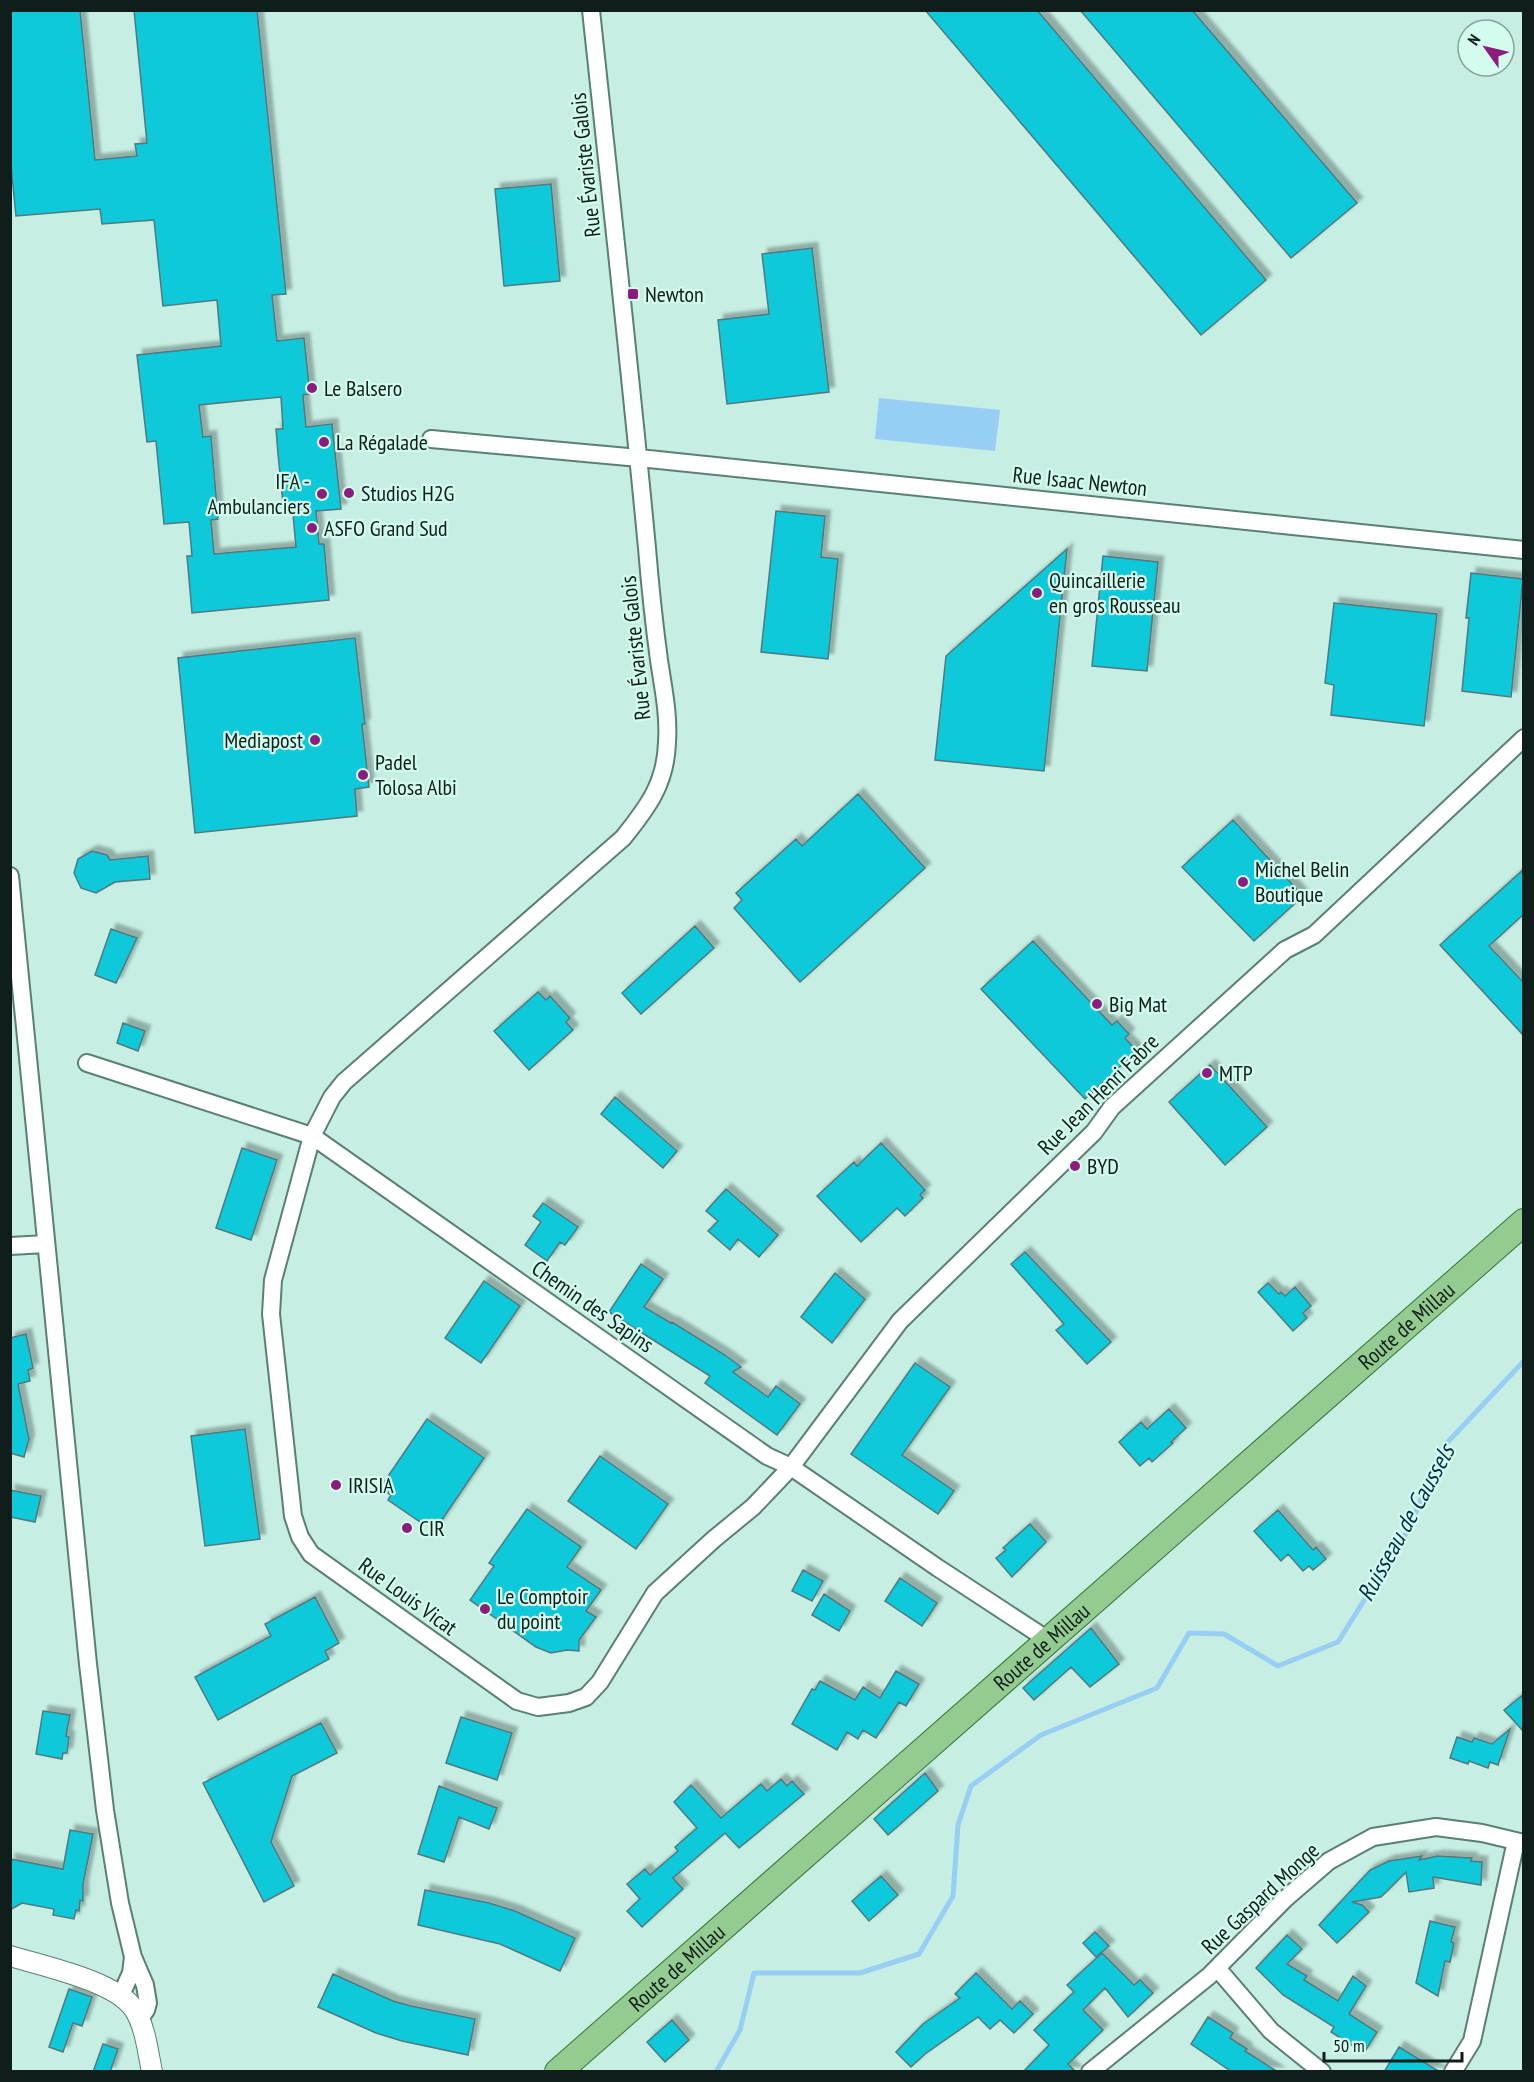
<svg xmlns="http://www.w3.org/2000/svg" width="1534" height="2082" viewBox="0 0 1534 2082" font-family="'PT Sans Narrow',sans-serif">
<style>
.water{fill:#97cef4}
.lines{fill:none;stroke-linecap:round;stroke-linejoin:round}
.stream{stroke:#97cef4;stroke-width:5}
.building{fill:#0bc9da;stroke:#52797e;stroke-width:1.5;fill-rule:evenodd;filter:url(#shadow)}
.minor-casing{stroke:#5a7f74;stroke-width:20}
.tertiary-casing{stroke:#5a7f74;stroke-width:22}
.primary-casing{stroke:#377837;stroke-width:28}
.minor{stroke:#fff;stroke-width:16}
.tertiary{stroke:#fff;stroke-width:20}
.primary{stroke:#94cb91;stroke-width:26}
.poi-dot{fill:#8d1c7f;stroke:#d3fcef;stroke-width:2}
.labels{text-anchor:middle;stroke-width:4.5;stroke-linejoin:round;paint-order:stroke}
.street-label{font-size:22px;fill:#0f1e1a;stroke:#d3fcef}
.poi-label{font-size:22px;fill:#0f1e1a;stroke:#d3fcef;text-anchor:start}
.water-label{font-size:24px;font-style:italic;fill:#002f47;stroke:#d3fcef}
</style>
<defs>
<filter id="shadow"><feDropShadow dx="5.5" dy="-5.5" stdDeviation="1.5" flood-color="#0004"/></filter>
</defs>
<rect width="100%" height="100%" fill="#c6eee2"/>
<path class="water" d="M879,398l121,12 -5,41 -120,-12z"/>
<g class="lines">
<path class="stream" d="M716,2072l24,-42 14,-57h106l59,-19 34,-58 5,-71 13,-39 70,-51 116,-47 32,-55 35,1 54,32 60,-24 70,-112 36,-84 80,-85"/>
</g>
<path class="building" d="M10,10h70l15,150 42,-4 -2,-12 12,-1 -13,-133h123l29,284 -14,1 5,46 27,-3 6,56 -7,1 3,32 26,-3 9,85 -25,2 3,33h5l5,56 -137,13 -5,-57h5l-3,-34 -25,2 -8,-83 -9,1 -10,-87 84,-9 -4,-46 -54,6 -9,-86 -52,4 -2,-15 -84,7 -6,-60zM281,397l2,32h-7l2,25 6,60h9l3,33 -82,7 -3,-34 7,-1 -7,-83 -8,1 -4,-32z
M925,10h112l229,270 -65,55z
M1080,10h112l165,193 -66,55z
M551,184l9,97 -56,5 -9,-97z
M812,248l17,144 -102,12 -9,-84 51,-6 -7,-60z
M776,511l49,5 -4,41 17,2 -10,100 -67,-7z
M1067,549l-23,222 -109,-11 11,-104z
M1103,556l55,6 -11,109 -55,-5z
M1471,573l52,6 -12,118 -49,-6 7,-73h-3z
M1334,603l103,11 -13,112 -93,-11 3,-30 -9,-2z
M355,638l10,86h-3l7,63 -14,2 2,27 -162,17 -17,-175z
M858,794l67,74 -125,114 -66,-74 8,-8 -6,-7 60,-54 6,7z
M1233,820l70,76 -49,45 -72,-74z
M92,851l15,4 3,5 38,-4 2,23 -35,3 -19,11 -15,-5 -7,-15 4,-14z
M1524,869v45l-35,32 35,37v53l-84,-91z
M695,926l19,22 -73,66 -19,-21z
M111,929l26,9 -21,45 -21,-8z
M1033,941l79,84 5,-4 12,13 -4,4 12,13 -52,48 -104,-110z
M538,992l8,8 4,-4 20,22 -4,4 7,8 -44,40 -35,-39z
M123,1023l22,8 -7,20 -21,-8z
M1210,1065l57,62 -42,38 -56,-63z
M615,1097l62,54 -14,17 -62,-54z
M881,1143l44,47 -5,5 3,3 -18,18 -8,-8 -36,34 -44,-46 37,-34 3,4z
M242,1148l35,12 -26,80 -35,-12z
M726,1189l52,46 -19,22 -21,-18 -8,11 -22,-19 10,-10 -12,-10z
M543,1203l35,24 -13,18 -5,-3 -13,19 -22,-16 16,-23 -8,-6z
M1025,1252l86,90 -24,22 -31,-34 8,-6 -53,-60z
M641,1264l22,15 -19,28 27,16 1,-1 53,33 16,12 -8,5 35,25 8,-11 24,18 -23,31 -72,-52 5,-7 -101,-64z
M835,1273l30,26 -33,44 -31,-26z
M484,1281l36,25 -39,57 -36,-25z
M1268,1283l11,11 2,-2 4,4 10,-9 16,19 -8,7 4,5 -14,13 -35,-39z
M26,1334l7,34 -5,2 2,11 -12,3 11,55 -5,18 -14,-4v-115z
M915,1363l35,24 -48,68 52,36 -16,23 -87,-60z
M1169,1409l17,19 -15,14 2,1 -21,19 -3,-4 -9,8 -21,-24 22,-20 6,7z
M427,1419l57,39 -47,69 -11,-7 -3,4 -35,-24 3,-5 -11,-7z
M245,1429l15,110 -55,7 -14,-110z
M600,1456l68,48 -32,45 -68,-48z
M10,1490l31,6 -6,26 -25,-5z
M527,1509l54,38 -14,20 34,23 -15,21 10,6 -17,23v11l-12,-1 -16,3 -15,-6 -66,-47 24,-34 -5,-3z
M1278,1510l35,40 3,-3 10,12 -13,11 -4,-4 -6,5 -15,-17 -7,7 -27,-30z
M1030,1524l16,18 -34,35 -16,-19 10,-8 -3,-2z
M803,1570l20,11 -11,20 -20,-10z
M900,1578l37,25 -15,23 -37,-25z
M824,1594l26,17 -11,20 -27,-16z
M315,1597l24,46 -14,8 4,8 -111,61 -23,-43 76,-41 -6,-12z
M1091,1628l28,36 -29,23 -19,-20 -37,33 -11,-12z
M896,1671l23,13 -13,22 -7,-4 -23,36 -13,-8 -5,9 -11,-7 -10,18 -45,-26 20,-35 3,1 5,-9 35,19 8,-13 17,11z
M1524,1694v38l-20,-22z
M43,1711l27,4 -4,21 3,1 -2,16h-4l-1,6 -26,-5z
M461,1717l51,16 -15,47 -51,-17z
M321,1723l16,30 -45,23 -21,66 23,44 -30,16 -61,-119z
M1510,1729l-12,36 -8,-3 -2,6 -19,-7 -1,3 -18,-6 7,-21 15,5 2,-4 18,6z
M925,1773l13,18 -50,44 -14,-16z
M781,1779l6,7 5,-5 12,13 -65,54 -14,-15 -52,45 10,11 -41,38 -15,-16 13,-12 -13,-15 18,-15 5,6 28,-24 -3,-4 22,-19 -23,-26 17,-17 30,33 40,-34 6,7z
M439,1786l58,22 -8,21 -30,-12 -15,45 -26,-8z
M70,1830l23,4 -10,50v17l-3,-1 -1,11 -3,-1 -2,9 -21,-4 1,-6 -32,-6 -12,7v-51l53,10z
M1422,1856l-3,4 18,-4 35,2 -1,3 11,1 -1,23 -48,-8 1,11 -25,4 -3,-20 -25,25 -29,5 10,3 7,7 -32,31 -18,-18 51,-55 19,-9z
M881,1876l17,19 -29,26 -17,-20z
M425,1890l64,13 26,8 60,27 -15,33 -60,-27 -82,-19z
M1430,1921l25,6 -4,15 3,1 -4,19 -5,-1 -7,35 -22,-13z
M1095,1932l14,14 -13,11 -13,-14z
M1287,1935l15,14 -15,15 20,12 -3,4 34,21 15,-25 13,10 -17,28 28,18 -13,21 -33,-21 3,-5 -51,-32 -27,-27z
M1102,1953l32,32 6,-5 13,13 -25,24 -23,-29 -22,22 20,20 -35,34 8,8h-53l26,-27 -15,-15 40,-38 -7,-7z
M976,1973l36,36 8,-8 13,13 -19,19 -14,-13 -10,9 -12,-12 -53,37 -14,13 -15,-15 27,-28 37,-26 -5,-4z
M333,1974l60,27 18,5 64,13 -7,36 -66,-14 -26,-8 -58,-26z
M69,1989l23,8 -10,29 -9,-3 -10,29 -14,-5z
M1208,2017l25,16 -3,5 17,11 -2,2 33,21h-46l-41,-28z
M672,2020l17,20 -24,22 -18,-20z
M103,2044l15,5 -8,23h-17z
M1399,2047l41,25h-56z"/>
<g class="lines">
<g class="minor-casing">
<path id="minor" d="M591,10c19,179 39,358 56,538 3,37 7,75 12,112 4,27 10,55 8,82 -1,41 -19,65 -44,96l-279,244 -12,15 -20,39 -39,144 -2,34 22,202 7,21 11,17 206,147 21,6 31,-4 17,-6 14,-15 55,-89 59,-54 39,-32 38,-40 109,-146 194,-189 18,-25 173,-157 29,-15 210,-197
M431,439l208,19 885,92
M10,876l78,788 17,146 15,93 13,54 12,28 3,18 -2,7 -7,10
M87,1063l225,73 455,320 24,11 147,101 110,72
M10,1246l36,-2
M1217,1968l54,63 51,41
M121,1995l10,-22 2,-16
M1090,2072l119,-96 76,-77 44,-38 44,-24 63,-10 46,6 42,10
M1453,2072l19,-31 44,-200"/>
</g>
<g class="tertiary-casing">
<path id="tertiary" d="M10,1956c33,10 105,25 124,53 11,16 14,43 18,63"/>
</g>
<g class="primary-casing">
<g id="primary">
<path id="s1" d="M558,2072l966,-850"/>
</g>
</g>
<use href="#minor" class="minor"/>
<use href="#tertiary" class="tertiary"/>
<use href="#primary" class="primary"/>
</g>
<g class="poi-dot">
<rect x="627" y="288" width="12" height="12" rx="3"/>
<circle cx="312" cy="388" r="6"/>
<circle cx="324" cy="442" r="6"/>
<circle cx="349" cy="493" r="6"/>
<circle cx="322" cy="494" r="6"/>
<circle cx="312" cy="528" r="6"/>
<circle cx="1037" cy="593" r="6"/>
<circle cx="315" cy="740" r="6"/>
<circle cx="363" cy="775" r="6"/>
<circle cx="1243" cy="882" r="6"/>
<circle cx="1097" cy="1004" r="6"/>
<circle cx="1207" cy="1073" r="6"/>
<circle cx="1075" cy="1166" r="6"/>
<circle cx="336" cy="1485" r="6"/>
<circle cx="407" cy="1528" r="6"/>
<circle cx="485" cy="1609" r="6"/>
</g>
<g class="labels">
<g class="street-label">
<text transform="translate(585 165) rotate(-96)" y="8">Rue Évariste Galois</text>
<text transform="translate(1080 481) rotate(6)" y="8">Rue Isaac Newton</text>
<text transform="translate(635 648) rotate(-96)" y="8">Rue Évariste Galois</text>
<text transform="translate(1098 1094) rotate(-45)" y="8">Rue Jean Henri Fabre</text>
<text transform="translate(593 1306) rotate(35)" y="8">Chemin des Sapins</text>
<text dy="8" stroke="none"><textPath href="#s1" startOffset="1130">Route de Millau</textPath></text>
<text transform="translate(408 1596) rotate(36)" y="8">Rue Louis Vicat</text>
<text dy="8" stroke="none"><textPath href="#s1" startOffset="644">Route de Millau</textPath></text>
<text transform="translate(1260 1898) rotate(-43)" y="8">Rue Gaspard Monge</text>
<text dy="8" stroke="none"><textPath href="#s1" startOffset="158">Route de Millau</textPath></text>
</g>
<g class="poi-label">
<text x="645" y="302">Newton</text>
<text x="324" y="396">Le Balsero</text>
<text x="336" y="450">La Régalade</text>
<text x="310" y="489" text-anchor="end">IFA -<tspan x="310" dy="25">Ambulanciers</tspan></text>
<text x="361" y="501">Studios H2G</text>
<text x="324" y="536">ASFO Grand Sud</text>
<text x="1049" y="588">Quincaillerie<tspan x="1049" dy="25">en gros Rousseau</tspan></text>
<text x="303" y="748" text-anchor="end">Mediapost</text>
<text x="375" y="770">Padel<tspan x="375" dy="25">Tolosa Albi</tspan></text>
<text x="1255" y="877">Michel Belin<tspan x="1255" dy="25">Boutique</tspan></text>
<text x="1109" y="1012">Big Mat</text>
<text x="1219" y="1081">MTP</text>
<text x="1087" y="1174">BYD</text>
<text x="348" y="1493">IRISIA</text>
<text x="419" y="1536">CIR</text>
<text x="497" y="1604">Le Comptoir<tspan x="497" dy="25">du point</tspan></text>
</g>
<g class="water-label">
<text transform="translate(1406 1523) rotate(-61)" y="8">Ruisseau de Caussels</text>
</g>
</g>
<rect width="1534" height="2082" fill="none" stroke="#0f1e1a" stroke-width="24"/>
<g transform="translate(1486 48) rotate(304)"><circle r="28" fill="#d3fcef" stroke="#85a39a" stroke-width="1.5"/>
<path d="M0-4.5L10 22L0 15L-10 22Z" fill="#8d1c7f"/>
<text y="-9" font-size="16" font-weight="bold" text-anchor="middle" fill="#0f1e1a">N</text>
</g>
<path d="M1324 2052v9h138v-9" fill="none" stroke="#0f1e1a" stroke-width="3"/>
<text x="1333" y="2052" font-size="18" fill="#0f1e1a" stroke="#d3fcef" stroke-width="4.5" paint-order="stroke">50 m</text>
</svg>
